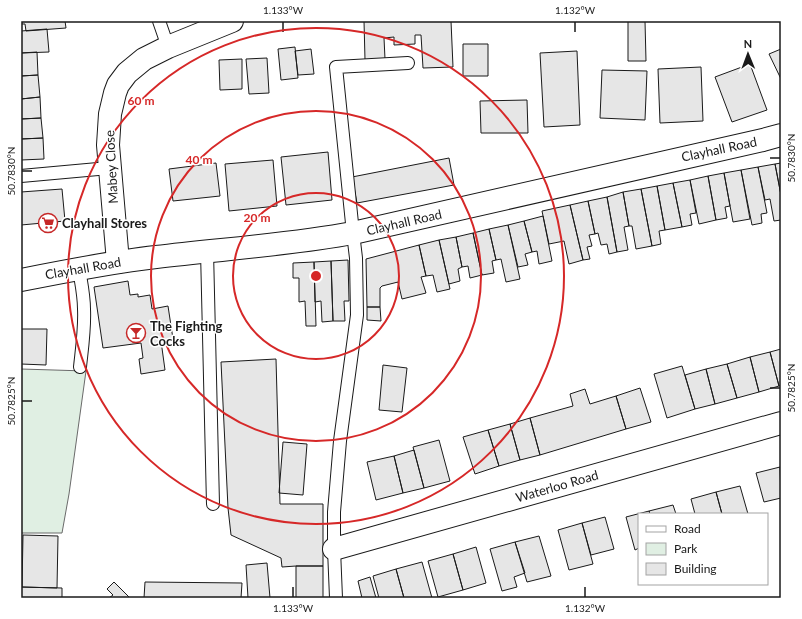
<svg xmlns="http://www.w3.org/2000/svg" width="802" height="619" viewBox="0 0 802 619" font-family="Lato,sans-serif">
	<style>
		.green { fill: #e0efe3; stroke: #6a6a6a }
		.building { fill: #e6e6e6; stroke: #1a1a1a }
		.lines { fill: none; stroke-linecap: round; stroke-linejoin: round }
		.service-casing { stroke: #1a1a1a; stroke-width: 14 }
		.minor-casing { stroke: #1a1a1a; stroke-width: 24 }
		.tertiary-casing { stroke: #1a1a1a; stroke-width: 24 }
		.service { stroke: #fff; stroke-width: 12 }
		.minor { stroke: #fff; stroke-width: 22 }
		.tertiary { stroke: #fff; stroke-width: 22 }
		.ticks { fill: none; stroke: #1a1a1a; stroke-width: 1.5 }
		.ring { fill: none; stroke: #d62828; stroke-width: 2 }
		.labels { text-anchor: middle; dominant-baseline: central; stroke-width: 3; stroke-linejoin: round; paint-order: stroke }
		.street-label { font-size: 13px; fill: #1a1a1a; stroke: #fff }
		.poi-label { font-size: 13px; font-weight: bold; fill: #1a1a1a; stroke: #fff; text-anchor: start }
		.centre { fill: #d62828; stroke: #fff; stroke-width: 2 }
		.ring-label { font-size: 12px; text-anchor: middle; font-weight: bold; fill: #d62828; stroke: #fff; stroke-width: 3; stroke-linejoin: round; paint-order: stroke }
		.neatline { fill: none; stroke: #1a1a1a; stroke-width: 1.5 }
		.ticks-label { font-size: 10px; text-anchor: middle; fill: #1a1a1a }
	</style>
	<rect width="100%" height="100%" fill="#fff"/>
	<!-- green -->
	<path class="green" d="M 21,369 L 86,371 L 69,494 L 62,533 L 21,533 Z"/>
	<!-- building -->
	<path class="building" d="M 21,21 L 65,21 L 66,28 L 26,31 L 25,24 L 21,24 Z
		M 364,21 L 451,21 L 453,67 L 423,68 L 421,35 L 415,35 L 415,44 L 394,45 L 394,37 L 384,38 L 385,59 L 365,60 Z
		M 628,21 L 645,21 L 646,61 L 628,61 Z
		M 47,29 L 49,52 L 21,53 L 21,31 Z
		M 463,44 L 488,44 L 488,76 L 463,76 Z
		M 295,47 L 298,78 L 281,80 L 278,49 Z
		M 311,49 L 314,74 L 298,75 L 295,51 Z
		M 781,49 L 781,79 L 769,54 Z
		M 577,51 L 580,125 L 544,127 L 540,53 Z
		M 37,52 L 38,75 L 21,76 L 21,53 Z
		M 267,58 L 269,93 L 249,94 L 246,59 Z
		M 242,59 L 242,89 L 220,90 L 219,60 Z
		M 750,64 L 767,110 L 732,122 L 715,77 Z
		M 701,67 L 703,121 L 660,123 L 658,69 Z
		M 602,70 L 647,71 L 645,120 L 600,118 Z
		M 38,75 L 40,97 L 21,99 L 21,76 Z
		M 40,97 L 41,118 L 21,119 L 21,99 Z
		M 527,100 L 528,133 L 481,133 L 480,101 Z
		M 41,118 L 43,138 L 21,139 L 21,119 Z
		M 43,138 L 44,159 L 21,160 L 21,139 Z
		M 328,152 L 332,200 L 286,205 L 281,157 Z
		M 449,158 L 454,185 L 357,203 L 352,177 Z
		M 273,160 L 277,206 L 229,211 L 225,164 Z
		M 216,163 L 220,196 L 173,201 L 169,169 Z
		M 781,163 L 781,195 L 775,164 Z
		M 775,164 L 781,195 L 781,220 L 774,221 L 770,199 L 765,200 L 758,167 Z
		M 758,167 L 767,213 L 761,214 L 762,223 L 752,225 L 741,170 Z
		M 741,170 L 750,219 L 733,222 L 724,173 Z
		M 724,173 L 730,206 L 725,207 L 727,218 L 716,220 L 708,176 Z
		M 708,176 L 716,220 L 699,224 L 690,180 Z
		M 690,180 L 696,213 L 690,214 L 692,225 L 682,227 L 673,183 Z
		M 673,183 L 682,227 L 665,230 L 657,186 Z
		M 657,186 L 665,230 L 659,231 L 661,244 L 652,246 L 641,189 Z
		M 62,189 L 65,221 L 21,225 L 21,192 Z
		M 641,189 L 652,246 L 636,249 L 632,226 L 629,226 L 623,192 Z
		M 623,192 L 629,226 L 624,227 L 628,250 L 617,252 L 607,197 Z
		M 607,197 L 617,252 L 609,254 L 607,244 L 601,245 L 598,233 L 595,234 L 588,201 Z
		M 588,201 L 595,234 L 589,235 L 592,246 L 587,247 L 590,259 L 583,260 L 570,205 Z
		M 570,205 L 583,260 L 569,264 L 564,241 L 549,244 L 542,211 Z
		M 543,216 L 552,261 L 539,264 L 537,251 L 532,252 L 524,221 Z
		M 524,221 L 532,252 L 525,254 L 528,265 L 518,267 L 508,225 Z
		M 508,225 L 520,279 L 506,282 L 501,259 L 496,260 L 489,229 Z
		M 489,229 L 496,260 L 492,261 L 494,273 L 482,275 L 473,233 Z
		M 473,233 L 482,275 L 470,278 L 468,266 L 462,267 L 456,237 Z
		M 456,237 L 462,267 L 458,269 L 460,281 L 449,284 L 439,240 Z
		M 439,240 L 450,289 L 437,292 L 433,275 L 426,276 L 419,245 Z
		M 419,245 L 426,276 L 421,277 L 426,293 L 402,299 L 398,282 L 382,286 L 380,288 L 380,307 L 367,307 L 366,259 Z
		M 348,260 L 349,301 L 344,301 L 345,321 L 333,321 L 331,261 Z
		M 331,261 L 333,321 L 322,322 L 321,301 L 315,302 L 314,262 Z
		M 314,262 L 316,326 L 306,326 L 305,301 L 299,302 L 299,278 L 293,278 L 293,263 Z
		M 128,281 L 130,295 L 138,294 L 138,297 L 150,295 L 152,309 L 168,306 L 173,339 L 161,341 L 165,370 L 141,374 L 139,359 L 143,358 L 141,343 L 103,348 L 94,287 Z
		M 367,307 L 380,307 L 381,321 L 367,320 Z
		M 21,329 L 47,329 L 46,365 L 21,364 Z
		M 781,349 L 781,386 L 779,386 L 770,352 Z
		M 770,352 L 779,386 L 759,392 L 750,357 Z
		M 750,357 L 759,392 L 737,398 L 727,364 Z
		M 276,359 L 280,504 L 323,504 L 323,566 L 296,566 L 282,567 L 281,558 L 231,535 L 228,508 L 221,362 Z
		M 727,364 L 737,398 L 715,404 L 706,369 Z
		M 383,365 L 407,368 L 402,412 L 379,410 Z
		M 682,366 L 695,409 L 667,418 L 654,374 Z
		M 706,369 L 715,404 L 695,409 L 685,375 Z
		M 640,388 L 651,422 L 626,429 L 616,396 Z
		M 585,389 L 590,404 L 616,396 L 626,429 L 540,455 L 530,418 L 573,406 L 570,394 Z
		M 530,418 L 540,455 L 520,460 L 510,424 Z
		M 510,424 L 520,460 L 499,466 L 488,430 Z
		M 488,430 L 499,466 L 475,474 L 463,437 Z
		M 439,440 L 450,481 L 424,488 L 413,447 Z
		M 283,442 L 307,444 L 303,495 L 279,493 Z
		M 414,450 L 424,488 L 403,493 L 394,456 Z
		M 394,456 L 403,493 L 376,500 L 367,462 Z
		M 780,467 L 781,498 L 764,502 L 756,473 Z
		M 740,486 L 748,514 L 722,514 L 716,492 Z
		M 716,492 L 722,514 L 695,514 L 691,499 Z
		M 673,505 L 676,514 L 650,514 L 649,511 Z
		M 649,511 L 650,514 L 639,514 L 639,548 L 635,550 L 626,517 Z
		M 605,517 L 614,549 L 591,555 L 582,523 Z
		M 582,523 L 593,564 L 569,570 L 558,530 Z
		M 23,535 L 58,536 L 57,588 L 22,587 Z
		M 539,536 L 551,576 L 527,582 L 515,542 Z
		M 515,542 L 525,573 L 514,577 L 517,587 L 502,591 L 490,549 Z
		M 476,547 L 486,583 L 463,590 L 453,554 Z
		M 453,554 L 463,590 L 438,597 L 428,561 Z
		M 422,562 L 432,598 L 404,598 L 396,569 Z
		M 267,563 L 270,598 L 248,598 L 246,565 Z
		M 296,566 L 323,566 L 323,598 L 296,598 Z
		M 396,569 L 404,598 L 379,598 L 373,576 Z
		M 370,577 L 376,598 L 362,598 L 358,581 Z
		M 114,582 L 130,598 L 109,598 L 113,595 L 107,589 Z
		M 145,582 L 242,583 L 241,598 L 144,598 Z
		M 21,587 L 62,588 L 62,598 L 21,598 Z"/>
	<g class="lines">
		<defs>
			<path id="service" d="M 159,21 L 168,47
				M 21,176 L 109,168
				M 207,251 L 213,504
				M 79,269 C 81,282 84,295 84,309 C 85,328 82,348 80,367
				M 336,598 L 334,549 L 334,512 L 340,441 L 357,315 L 356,258 L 353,233 L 336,67 L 408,63"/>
			<path id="minor" d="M 118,262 L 108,145 L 110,114 L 115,93 L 118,85 L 127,73 L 144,59 L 168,47 L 232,21
				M 334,549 L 781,423"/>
			<path id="tertiary" d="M 21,280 C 66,271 111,262 156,257 C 222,249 288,245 353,233 L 763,140 L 781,135"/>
		</defs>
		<!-- service casing -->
		<use href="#service" class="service-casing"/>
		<!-- minor casing -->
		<use href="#minor" class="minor-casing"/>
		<!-- tertiary casing -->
		<use href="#tertiary" class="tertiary-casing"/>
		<!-- service -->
		<use href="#service" class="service"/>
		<!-- minor -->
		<use href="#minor" class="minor"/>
		<!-- tertiary -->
		<use href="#tertiary" class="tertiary"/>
	</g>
	<!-- ticks -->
	<path class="ticks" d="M 283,22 L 283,32M 575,22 L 575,32M 770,158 L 780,158M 22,171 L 32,171M 770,388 L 780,388M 22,401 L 32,401M 293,587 L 293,597M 585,587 L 585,597"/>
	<!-- distance rings -->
	<g class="ring">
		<circle cx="316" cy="276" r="83"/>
		<circle cx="316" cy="276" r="165"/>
		<circle cx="316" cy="276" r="248"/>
	</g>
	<!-- icons -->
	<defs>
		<symbol id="supermarket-ring" viewBox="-11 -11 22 22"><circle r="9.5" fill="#fff" stroke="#c62828" stroke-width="1.5"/><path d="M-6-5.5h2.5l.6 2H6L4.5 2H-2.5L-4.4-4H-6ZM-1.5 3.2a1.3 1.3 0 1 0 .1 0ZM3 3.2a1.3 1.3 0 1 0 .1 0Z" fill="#c62828"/></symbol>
		<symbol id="bar-ring" viewBox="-11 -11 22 22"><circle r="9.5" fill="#fff" stroke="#c62828" stroke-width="1.5"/><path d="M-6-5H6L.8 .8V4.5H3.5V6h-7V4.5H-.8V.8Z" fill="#c62828"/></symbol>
	</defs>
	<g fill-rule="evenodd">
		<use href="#supermarket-ring" x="37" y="212" width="22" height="22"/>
		<use href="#bar-ring" x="125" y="322" width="22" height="22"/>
	</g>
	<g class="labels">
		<!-- street labels -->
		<g class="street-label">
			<text transform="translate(719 149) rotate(-12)">Clayhall Road</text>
			<text transform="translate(111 167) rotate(-93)">Mabey Close</text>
			<text transform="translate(404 222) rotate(-13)">Clayhall Road</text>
			<text transform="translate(83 268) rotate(-10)">Clayhall Road</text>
			<text transform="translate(557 486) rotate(-16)">Waterloo Road</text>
		</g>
		<!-- poi labels -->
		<g class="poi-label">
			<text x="62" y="223">Clayhall Stores</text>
			<text x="150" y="326">The Fighting<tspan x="150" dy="15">Cocks</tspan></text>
		</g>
	</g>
	<circle cx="316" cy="276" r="6" class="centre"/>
	<g class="ring-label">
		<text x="141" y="105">60 m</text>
		<text x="199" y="164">40 m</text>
		<text x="257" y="222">20 m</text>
	</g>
	<!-- border -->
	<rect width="802" height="619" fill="none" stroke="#ffffff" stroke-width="44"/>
	<!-- legend -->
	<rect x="638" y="513" width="130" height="72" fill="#ffffff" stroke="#a3a3a3"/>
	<rect x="646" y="526" width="20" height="6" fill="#ffffff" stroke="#a3a3a3"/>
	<text x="674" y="533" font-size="12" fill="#1a1a1a">Road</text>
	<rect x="646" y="543" width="20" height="12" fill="#e0efe3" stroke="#a3a3a3"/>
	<text x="674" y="553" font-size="12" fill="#1a1a1a">Park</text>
	<rect x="646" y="563" width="20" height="12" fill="#e6e6e6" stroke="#a3a3a3"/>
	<text x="674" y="573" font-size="12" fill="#1a1a1a">Building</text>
	<!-- north arrow -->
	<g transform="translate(748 54) rotate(359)" stroke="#ffffff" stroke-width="3" paint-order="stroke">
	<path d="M0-3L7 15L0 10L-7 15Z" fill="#1a1a1a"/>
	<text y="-6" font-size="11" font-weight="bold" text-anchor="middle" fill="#1a1a1a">N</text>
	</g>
	<rect x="22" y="22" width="758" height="575" class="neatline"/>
	<g class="ticks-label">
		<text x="283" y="14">1.133°W</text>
		<text x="575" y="14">1.132°W</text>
		<text transform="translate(791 158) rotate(-90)" y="4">50.7830°N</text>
		<text transform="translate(11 171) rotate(-90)" y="4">50.7830°N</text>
		<text transform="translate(791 388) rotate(-90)" y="4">50.7825°N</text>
		<text transform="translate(11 401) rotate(-90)" y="4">50.7825°N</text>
		<text x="293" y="612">1.133°W</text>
		<text x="585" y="612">1.132°W</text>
	</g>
</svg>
